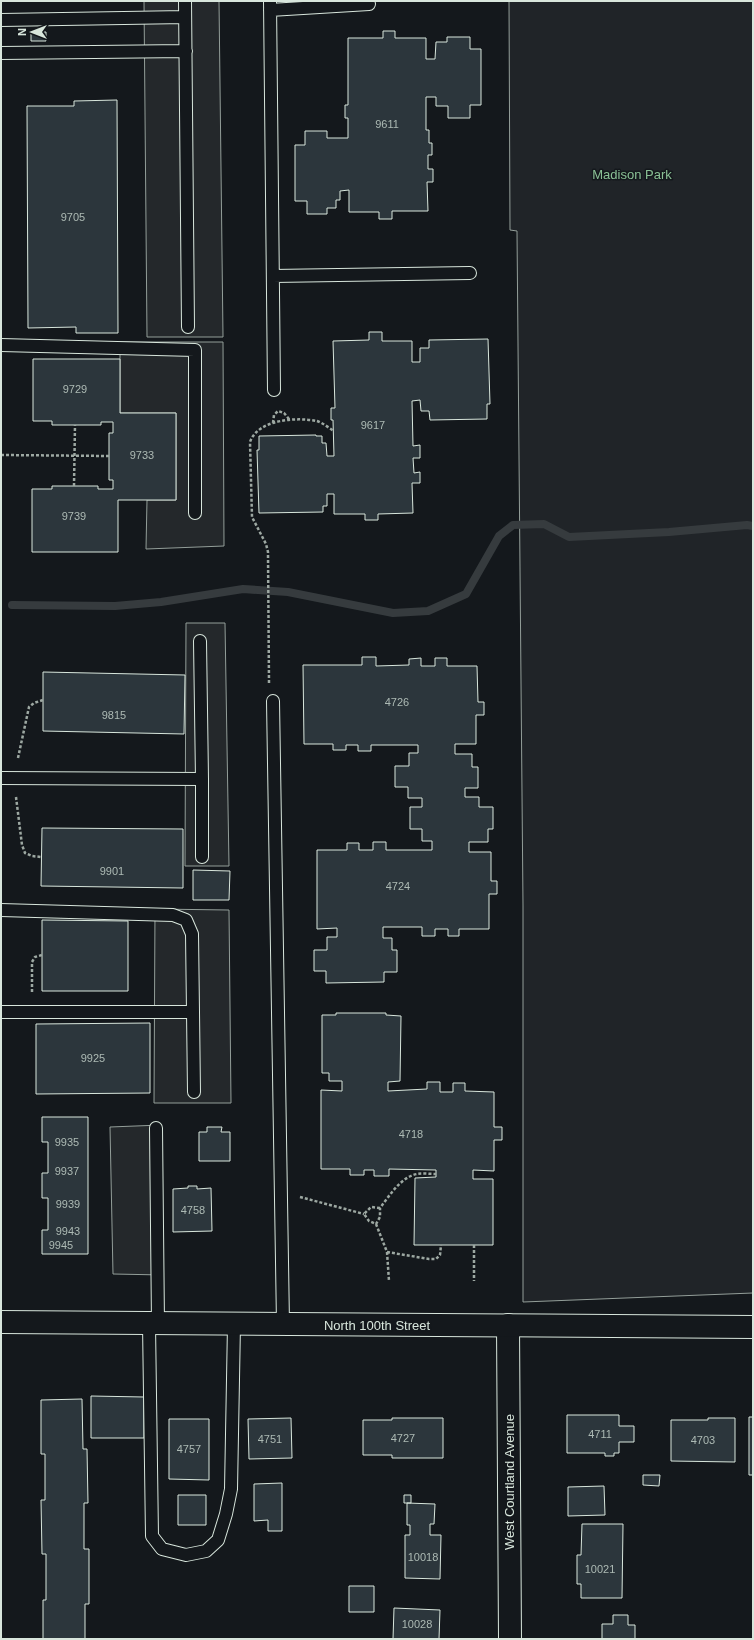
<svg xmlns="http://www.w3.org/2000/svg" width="754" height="1640" viewBox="0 0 754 1640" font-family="Arial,sans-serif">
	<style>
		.green { fill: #202428; stroke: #939e99 }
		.parking { fill: #24282b; stroke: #939e99 }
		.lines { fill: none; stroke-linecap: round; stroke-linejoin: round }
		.stream { stroke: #363b3e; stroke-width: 8 }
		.building { fill: #2c363c; stroke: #d8e6dc }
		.service-casing { stroke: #d8e6dc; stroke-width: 14 }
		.minor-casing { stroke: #d8e6dc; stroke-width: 24 }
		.tertiary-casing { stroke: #d8e6dc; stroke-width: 24 }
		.path { stroke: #9da8a2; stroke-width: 2.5; stroke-dasharray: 3 2; stroke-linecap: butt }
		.service { stroke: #14181c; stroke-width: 12 }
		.minor { stroke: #14181c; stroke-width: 22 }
		.tertiary { stroke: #14181c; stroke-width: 22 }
		.labels { text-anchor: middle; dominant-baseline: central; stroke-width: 3; stroke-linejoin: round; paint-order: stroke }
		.number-label { font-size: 11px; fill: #adbab4 }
		.park-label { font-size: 13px; fill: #8ac095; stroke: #14181c }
		.street-label { font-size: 13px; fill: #d8e6dc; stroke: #14181c }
	</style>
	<rect width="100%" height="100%" fill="#14181c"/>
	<!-- green -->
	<path class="green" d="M 509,1 L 753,1 L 753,1293 L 523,1302 L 523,906 L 517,231 L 510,230 Z"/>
	<!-- parking -->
	<path class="parking" d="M 144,1 L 219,1 L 223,337 L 147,337 Z
		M 120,342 L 223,342 L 224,546 L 146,549 L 147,500 L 176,500 L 176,413 L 120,413 Z
		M 186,623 L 225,623 L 229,866 L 185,866 Z
		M 155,909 L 229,910 L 231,1103 L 154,1103 Z
		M 161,1125 L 163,1275 L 113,1274 L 110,1127 Z"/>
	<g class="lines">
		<!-- stream -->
		<path class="stream" d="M 12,605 L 115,606 L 161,602 L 243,589 L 288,592 L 393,613 L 428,611 L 466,594 L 499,536 L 513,525 L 544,524 L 569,537 L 669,532 L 747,525 L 753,526"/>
	</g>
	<!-- building -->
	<path class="building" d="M 383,31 L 395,31 L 395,38 L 426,38 L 426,59 L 435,59 L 436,42 L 447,42 L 447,37 L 470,37 L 470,49 L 481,49 L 481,105 L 470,105 L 470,118 L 448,118 L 448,106 L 436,106 L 436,97 L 426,97 L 426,130 L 429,130 L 429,143 L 432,143 L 432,155 L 428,155 L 428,169 L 433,169 L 433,182 L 427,182 L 428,211 L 392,211 L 392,219 L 379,219 L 379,212 L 349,212 L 349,190 L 340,191 L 340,200 L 336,200 L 336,208 L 327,208 L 327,214 L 307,214 L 307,201 L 295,201 L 295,145 L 305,145 L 305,131 L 327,131 L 327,138 L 348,138 L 348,118 L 345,118 L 345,105 L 348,105 L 348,38 L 383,38 Z
		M 31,32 L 46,32 L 46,41 L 31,41 Z
		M 117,100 L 118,333 L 76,333 L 76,327 L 28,328 L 27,106 L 74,106 L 74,101 Z
		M 369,332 L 382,332 L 382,341 L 412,341 L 412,362 L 420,362 L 420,348 L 429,348 L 429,340 L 488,339 L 490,404 L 487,404 L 487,419 L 430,420 L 429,411 L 421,411 L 420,400 L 412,401 L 413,446 L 420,445 L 420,458 L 413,458 L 414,473 L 420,472 L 420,483 L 412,483 L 413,513 L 378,514 L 378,520 L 365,520 L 365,514 L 334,514 L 334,494 L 327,494 L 327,506 L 323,506 L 323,512 L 259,513 L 257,450 L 259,450 L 259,436 L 316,435 L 316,436 L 322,436 L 322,443 L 326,443 L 327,456 L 334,456 L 333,420 L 331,420 L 331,408 L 335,408 L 333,341 L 369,340 Z
		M 33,359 L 120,359 L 120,413 L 176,413 L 176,500 L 118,500 L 118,552 L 32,552 L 32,489 L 52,489 L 52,486 L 98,486 L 98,489 L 113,489 L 113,480 L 109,480 L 109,433 L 113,433 L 113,422 L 101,422 L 101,425 L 52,425 L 52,421 L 33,421 Z
		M 362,657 L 376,657 L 376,666 L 409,665 L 409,659 L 421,658 L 421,666 L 435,666 L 435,658 L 447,658 L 447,666 L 477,666 L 478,702 L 484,702 L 484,715 L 476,715 L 476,744 L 455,744 L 455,754 L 472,754 L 472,767 L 478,767 L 478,788 L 465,788 L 465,797 L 479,797 L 479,807 L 493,807 L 493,829 L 488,829 L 488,842 L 469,842 L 469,852 L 491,852 L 491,881 L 497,881 L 497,894 L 489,894 L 489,929 L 459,929 L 459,936 L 448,936 L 448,929 L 435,929 L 435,936 L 422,936 L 422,927 L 383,927 L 383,938 L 392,938 L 392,950 L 397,950 L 397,972 L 384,972 L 384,982 L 326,983 L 326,971 L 314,971 L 314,950 L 327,950 L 327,937 L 337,937 L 337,928 L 317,929 L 317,850 L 347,850 L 347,843 L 359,843 L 359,850 L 373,850 L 373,842 L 386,842 L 386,850 L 432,850 L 432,841 L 422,841 L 422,829 L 410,829 L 410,807 L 422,807 L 422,798 L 408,798 L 408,787 L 395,787 L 395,766 L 409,766 L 409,753 L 418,753 L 418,745 L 371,745 L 371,751 L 358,751 L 358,745 L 346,745 L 346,750 L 333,750 L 333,744 L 304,744 L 303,665 L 362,665 Z
		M 43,672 L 185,675 L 184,734 L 43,731 Z
		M 42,828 L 183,829 L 183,888 L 41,886 Z
		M 193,870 L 230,871 L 229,900 L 193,900 Z
		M 42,920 L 128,921 L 128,991 L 42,991 Z
		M 336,1013 L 386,1013 L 386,1015 L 401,1016 L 400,1081 L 388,1082 L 388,1091 L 427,1089 L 427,1082 L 440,1082 L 440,1092 L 453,1092 L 453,1083 L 465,1083 L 465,1091 L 494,1092 L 494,1127 L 502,1127 L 502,1140 L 494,1140 L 494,1171 L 473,1170 L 473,1179 L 493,1179 L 493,1245 L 414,1245 L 415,1178 L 436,1177 L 436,1170 L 389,1169 L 389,1176 L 374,1176 L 374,1170 L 364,1170 L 364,1175 L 350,1175 L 350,1169 L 321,1169 L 321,1090 L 342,1091 L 342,1081 L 329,1081 L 329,1073 L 322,1073 L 322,1015 L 336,1015 Z
		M 150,1023 L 150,1093 L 36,1094 L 36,1024 Z
		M 42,1117 L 88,1117 L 88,1254 L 42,1254 L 42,1230 L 48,1230 L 48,1198 L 42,1198 L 42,1173 L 48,1173 L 48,1142 L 42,1142 Z
		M 207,1127 L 222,1127 L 221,1132 L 230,1132 L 230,1161 L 199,1161 L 199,1132 L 207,1132 Z
		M 188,1186 L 197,1186 L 197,1189 L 211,1188 L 212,1231 L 173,1232 L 173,1189 L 188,1188 Z
		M 91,1396 L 144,1397 L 144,1438 L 91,1438 Z
		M 82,1399 L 83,1449 L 87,1449 L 88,1503 L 84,1503 L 84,1549 L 89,1549 L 89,1604 L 85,1604 L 85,1639 L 43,1639 L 43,1600 L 46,1600 L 46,1554 L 42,1554 L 41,1500 L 45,1500 L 45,1454 L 41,1454 L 41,1400 Z
		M 567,1415 L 619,1415 L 619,1426 L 634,1426 L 634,1442 L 619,1442 L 619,1453 L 614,1453 L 614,1456 L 605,1456 L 605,1453 L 567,1453 Z
		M 749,1417 L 753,1417 L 753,1475 L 749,1475 Z
		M 291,1418 L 292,1458 L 249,1459 L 248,1419 Z
		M 392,1418 L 443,1418 L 443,1458 L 392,1458 L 392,1455 L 363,1455 L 363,1420 L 392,1420 Z
		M 708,1418 L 735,1418 L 735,1462 L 671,1461 L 671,1420 L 708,1420 Z
		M 169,1419 L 209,1419 L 209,1480 L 169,1479 Z
		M 643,1475 L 660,1475 L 659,1486 L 643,1485 Z
		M 282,1483 L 282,1531 L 268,1531 L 268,1520 L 254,1521 L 254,1484 Z
		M 604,1486 L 605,1515 L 568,1516 L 568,1487 Z
		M 178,1495 L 206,1495 L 206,1525 L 178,1525 Z
		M 404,1495 L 411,1495 L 411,1503 L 404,1503 Z
		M 407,1503 L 435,1504 L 434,1524 L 430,1524 L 430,1535 L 441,1535 L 440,1579 L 405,1578 L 405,1535 L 410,1535 L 410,1525 L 407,1525 Z
		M 582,1524 L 623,1524 L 622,1598 L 581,1598 L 581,1584 L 577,1584 L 577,1555 L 581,1555 Z
		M 349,1586 L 374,1586 L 374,1612 L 349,1612 Z
		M 394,1608 L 440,1610 L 439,1639 L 393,1639 Z
		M 613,1615 L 628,1615 L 628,1625 L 635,1625 L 635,1639 L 602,1639 L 602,1624 L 613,1624 Z"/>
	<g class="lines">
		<defs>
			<path id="service" d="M 185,1 L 188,327
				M 270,1 L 274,390
				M 270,10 L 369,4
				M 1,20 L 185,17
				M 1,53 L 186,51
				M 273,276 L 470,273
				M 1,345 L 195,350 L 195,513
				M 273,701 L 283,1324
				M 1,778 L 202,779 L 200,641
				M 202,857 L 202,779
				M 1,910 L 173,915 L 186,920 L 192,934 L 193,1012 L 1,1012
				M 193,1012 L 194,1092
				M 156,1128 L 158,1324
				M 149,1324 L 152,1536 L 162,1549 L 186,1555 L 206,1551 L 218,1540 L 226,1514 L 231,1489 L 234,1324"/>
			<path id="minor" d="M 508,1325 L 510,1639"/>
			<path id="tertiary" d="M 1,1322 L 753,1327"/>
		</defs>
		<!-- service casing -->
		<use href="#service" class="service-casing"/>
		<!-- minor casing -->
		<use href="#minor" class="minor-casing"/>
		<!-- tertiary casing -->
		<use href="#tertiary" class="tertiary-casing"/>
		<!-- path -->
		<path class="path" d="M 273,423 L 274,415 L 278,411 L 284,413 L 289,419
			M 1,455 L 109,456
			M 74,486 L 75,425
			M 269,683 L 268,552 L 266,544 L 252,517 L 250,442 C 258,419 297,417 317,421 C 323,423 329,428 334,431
			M 18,758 L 29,707 L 34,703 L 43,700
			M 16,797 L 22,845 L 25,853 L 32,856 L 41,857
			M 32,992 L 32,962 L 35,957 L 42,955
			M 300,1197 L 364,1214
			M 380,1208 L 371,1207 L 364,1214 L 369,1221 L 376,1224 L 380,1217 L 380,1208 C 389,1196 401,1177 417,1174 C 423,1173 430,1174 436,1174
			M 376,1224 L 387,1252 L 389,1281
			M 474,1245 L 474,1281
			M 387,1252 L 429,1259 L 436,1259 L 440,1255 L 441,1245"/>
		<!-- service -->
		<use href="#service" class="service"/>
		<!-- minor -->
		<use href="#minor" class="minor"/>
		<!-- tertiary -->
		<use href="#tertiary" class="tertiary"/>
	</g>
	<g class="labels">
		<!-- number labels -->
		<g class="number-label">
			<text x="387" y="124">9611</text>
			<text x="73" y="217">9705</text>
			<text x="75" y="389">9729</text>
			<text x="373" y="425">9617</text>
			<text x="142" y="455">9733</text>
			<text x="74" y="516">9739</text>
			<text x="397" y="702">4726</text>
			<text x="114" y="715">9815</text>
			<text x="112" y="871">9901</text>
			<text x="398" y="886">4724</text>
			<text x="93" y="1058">9925</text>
			<text x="411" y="1134">4718</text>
			<text x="67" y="1142">9935</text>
			<text x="67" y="1171">9937</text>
			<text x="68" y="1204">9939</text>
			<text x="193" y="1210">4758</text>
			<text x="68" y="1231">9943</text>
			<text x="61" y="1245">9945</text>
			<text x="600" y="1434">4711</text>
			<text x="403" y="1438">4727</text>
			<text x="270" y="1439">4751</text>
			<text x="703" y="1440">4703</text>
			<text x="189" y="1449">4757</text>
			<text x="423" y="1557">10018</text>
			<text x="600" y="1569">10021</text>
			<text x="417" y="1624">10028</text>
		</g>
		<!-- park labels -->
		<g class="park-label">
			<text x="632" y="174">Madison Park</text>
		</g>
		<!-- street labels -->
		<g class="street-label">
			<text x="377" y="1325">North 100th Street</text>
			<text transform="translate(509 1482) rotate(-90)">West Courtland Avenue</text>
		</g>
	</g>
	<!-- border -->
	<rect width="754" height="1640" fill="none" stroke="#d8e6dc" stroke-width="4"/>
	<!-- north arrow -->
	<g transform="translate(32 32) rotate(270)" stroke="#14181c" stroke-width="3" paint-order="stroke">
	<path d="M0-3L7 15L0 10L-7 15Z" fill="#d8e6dc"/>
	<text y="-6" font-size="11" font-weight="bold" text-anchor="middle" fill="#d8e6dc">N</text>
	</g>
</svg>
